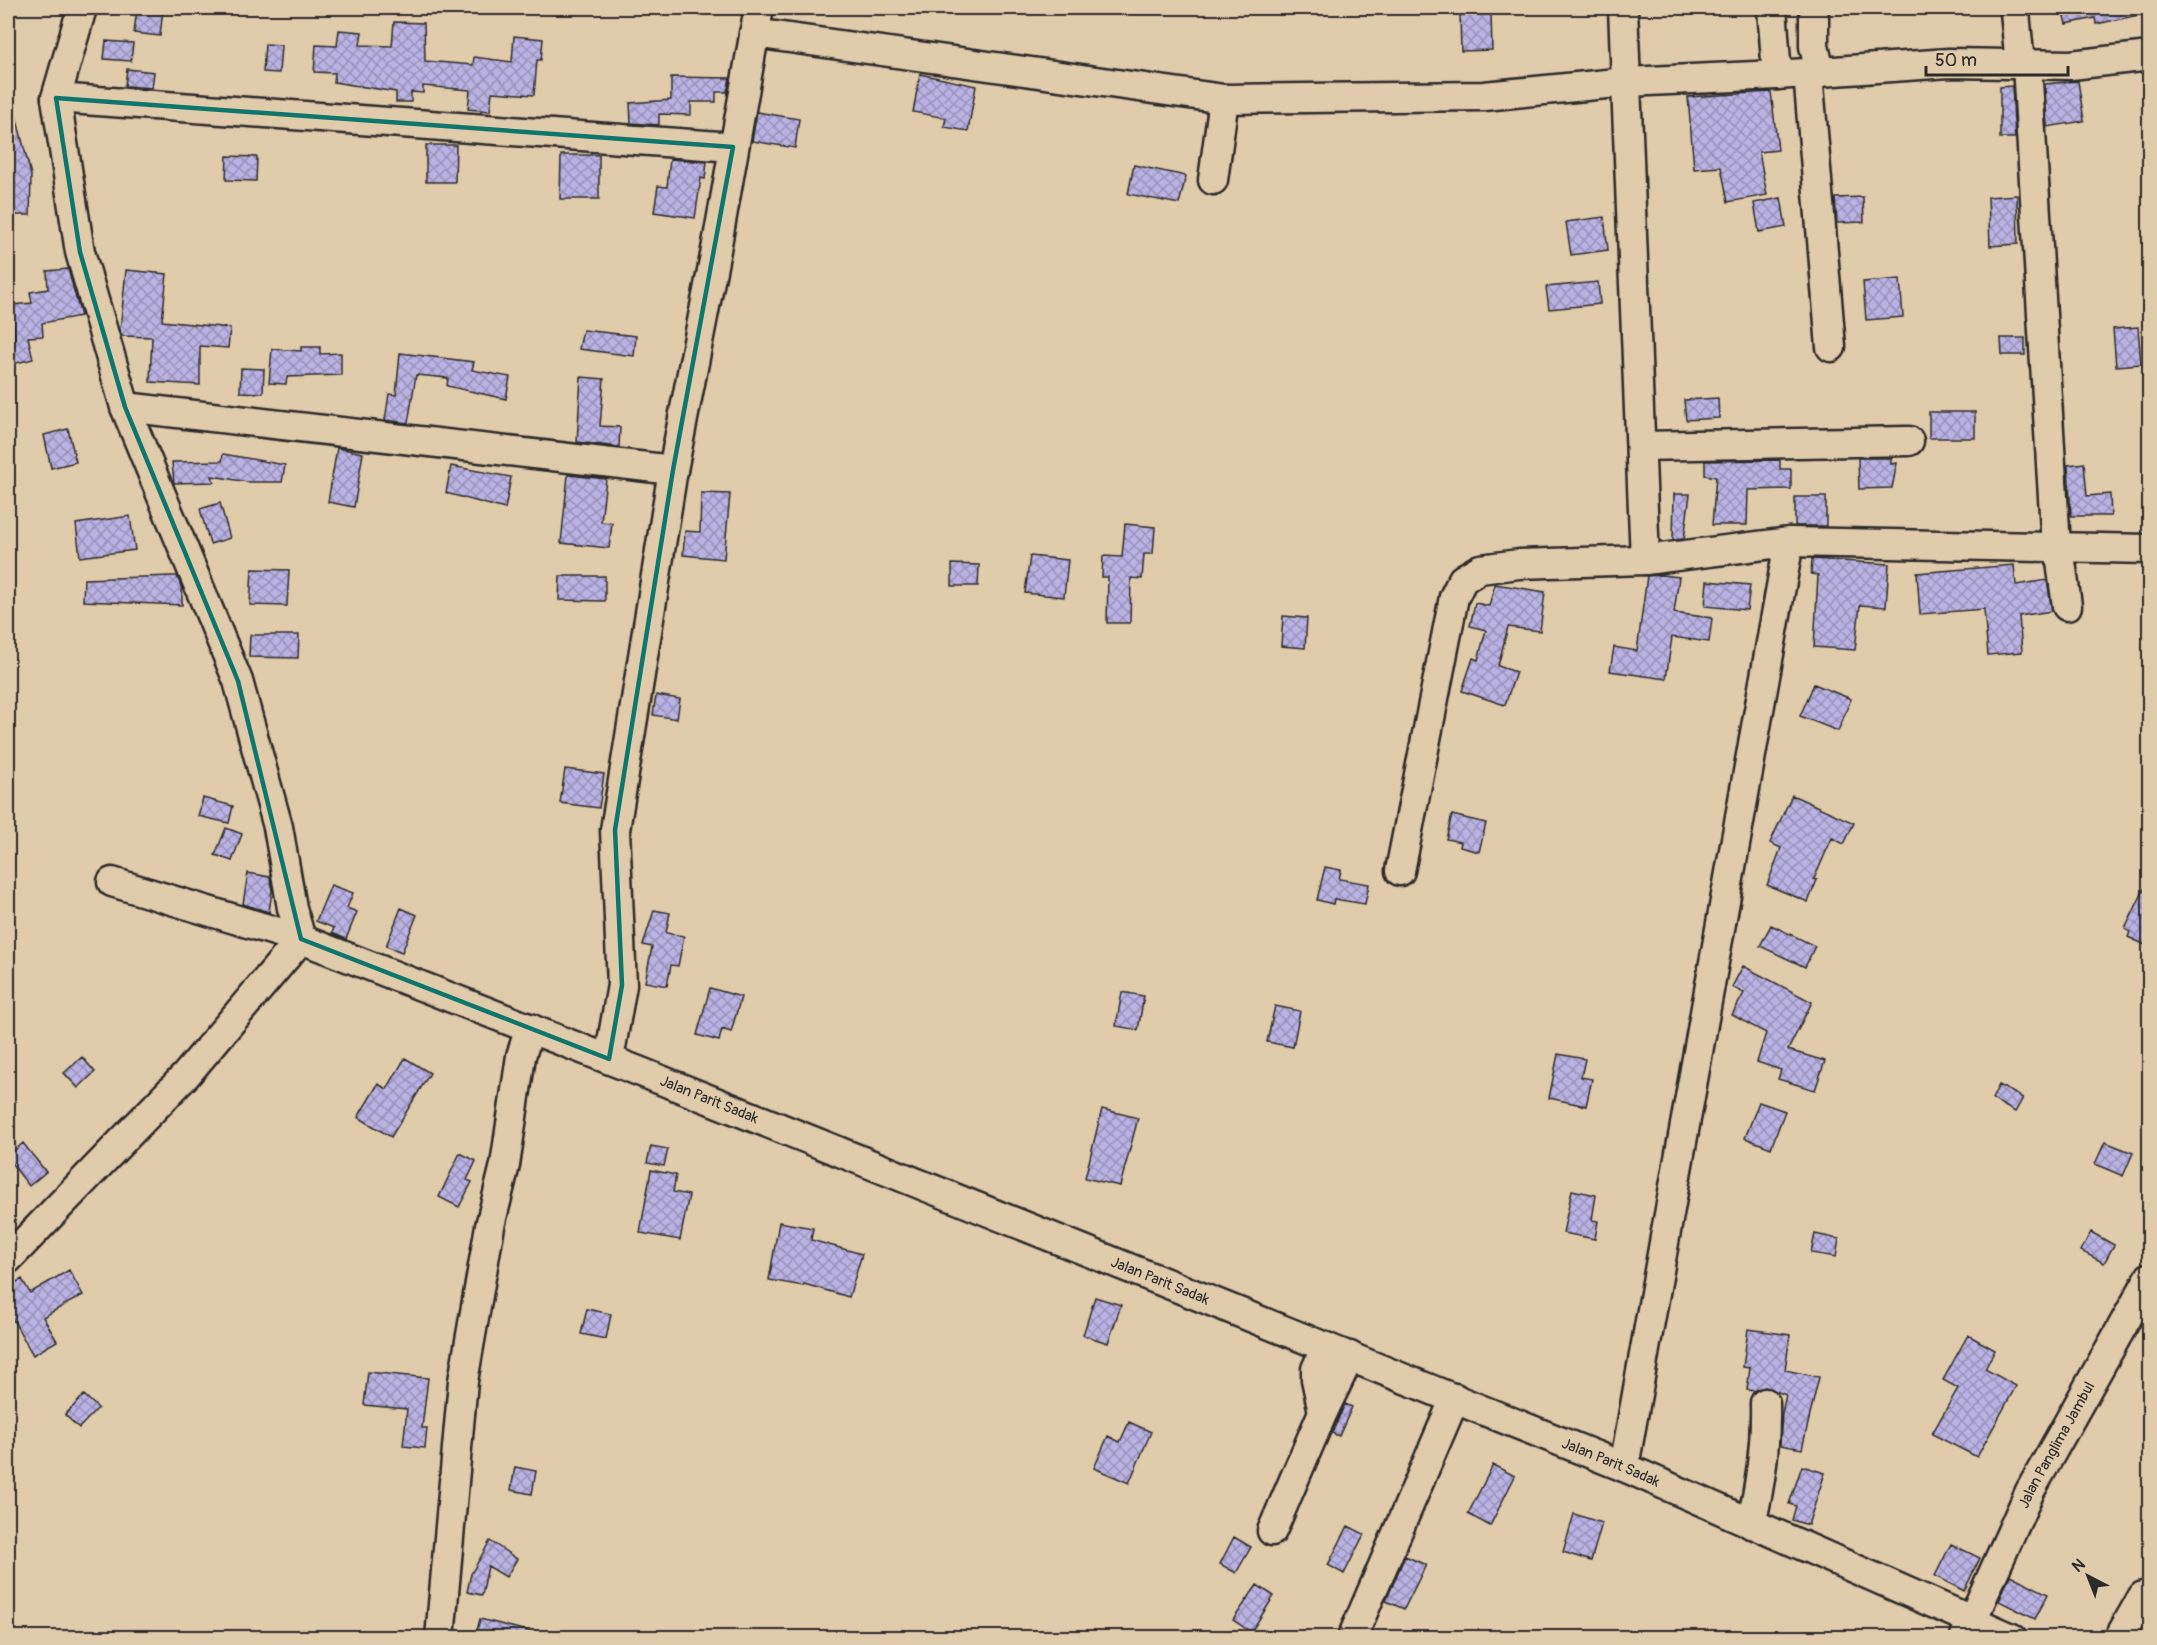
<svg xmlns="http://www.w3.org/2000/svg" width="2157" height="1645" viewBox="0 0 2157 1645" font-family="Pangolin,sans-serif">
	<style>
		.building { fill: url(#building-cross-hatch); stroke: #2b2b2b; stroke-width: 1.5 }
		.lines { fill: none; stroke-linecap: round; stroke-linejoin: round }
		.minor-casing { stroke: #2b2b2b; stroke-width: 33 }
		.minor { stroke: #e0cbaa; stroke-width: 28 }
		.marked { fill: none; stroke: #0f766e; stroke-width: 4.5; stroke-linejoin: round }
		.labels { text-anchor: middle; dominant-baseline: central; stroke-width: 4.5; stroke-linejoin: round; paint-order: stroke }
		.street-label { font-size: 15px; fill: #2b2b2b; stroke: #e0cbaa }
	</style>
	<defs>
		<pattern id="building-cross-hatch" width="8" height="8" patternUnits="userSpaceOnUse" patternTransform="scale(1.5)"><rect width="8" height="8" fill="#bab2e3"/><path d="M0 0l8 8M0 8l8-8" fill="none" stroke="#9791b8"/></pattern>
	</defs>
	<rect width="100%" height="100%" fill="#e0cbaa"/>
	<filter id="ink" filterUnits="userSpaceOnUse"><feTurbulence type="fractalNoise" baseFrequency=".0167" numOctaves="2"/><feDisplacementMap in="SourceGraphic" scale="12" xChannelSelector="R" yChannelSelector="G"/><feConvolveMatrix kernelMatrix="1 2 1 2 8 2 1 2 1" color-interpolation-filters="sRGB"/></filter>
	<g filter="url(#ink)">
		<!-- building -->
		<path class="building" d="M 137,8 L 163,10 L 160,36 L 134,33 Z
			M 2062,8 L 2143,8 L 2144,14 L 2096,24 L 2095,18 L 2066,24 Z
			M 1491,14 L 1492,50 L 1461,51 L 1460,15 Z
			M 394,22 L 424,23 L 425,61 L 473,65 L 474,57 L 512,62 L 514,36 L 543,39 L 541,60 L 537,60 L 534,95 L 492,92 L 490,111 L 468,109 L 470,90 L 423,86 L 423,93 L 411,92 L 411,102 L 396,102 L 396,92 L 334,82 L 335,73 L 314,72 L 316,45 L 337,46 L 339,30 L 362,32 L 360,45 L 392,46 Z
			M 106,41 L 133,43 L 131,61 L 104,59 Z
			M 265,44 L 281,45 L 279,73 L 263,72 Z
			M 127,69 L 154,72 L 152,88 L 125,86 Z
			M 920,74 L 976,86 L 968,131 L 944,127 L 946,118 L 913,112 Z
			M 671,77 L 730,78 L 727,92 L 716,92 L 716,102 L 691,102 L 691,115 L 659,114 L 659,125 L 631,123 L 630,103 L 671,100 Z
			M 2078,81 L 2084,121 L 2047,127 L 2045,84 Z
			M 2012,86 L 2015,138 L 2000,138 L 2000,87 Z
			M 1771,92 L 1778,150 L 1759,152 L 1767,195 L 1728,202 L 1721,167 L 1694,169 L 1688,97 Z
			M 10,112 L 15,112 L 31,175 L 30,215 L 8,215 L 10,154 L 8,155 L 8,134 L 10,133 Z
			M 757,112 L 799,119 L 795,148 L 752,141 Z
			M 426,145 L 456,145 L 455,182 L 426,182 Z
			M 561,155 L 599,155 L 599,199 L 560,199 Z
			M 227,156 L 257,157 L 256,181 L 226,180 Z
			M 670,159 L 707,162 L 705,179 L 701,178 L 695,218 L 654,212 L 658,186 L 667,187 Z
			M 1134,165 L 1186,176 L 1179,204 L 1128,194 Z
			M 2017,195 L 2018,244 L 1990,246 L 1988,197 Z
			M 1863,197 L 1864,222 L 1837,223 L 1835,198 Z
			M 1781,198 L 1786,227 L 1759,232 L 1754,203 Z
			M 1604,217 L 1608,250 L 1571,255 L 1566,222 Z
			M 68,269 L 81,316 L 42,323 L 43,336 L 28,337 L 33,359 L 8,365 L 8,343 L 15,341 L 12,305 L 32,303 L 30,292 L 48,289 L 47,271 Z
			M 126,270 L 167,274 L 162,321 L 230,328 L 228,348 L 200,346 L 200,385 L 150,382 L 152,337 L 122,336 L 120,331 Z
			M 1900,279 L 1903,317 L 1866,320 L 1863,282 Z
			M 1598,282 L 1600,304 L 1549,309 L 1546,287 Z
			M 2138,327 L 2141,364 L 2116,366 L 2113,329 Z
			M 583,330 L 636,336 L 634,356 L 579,349 Z
			M 2001,338 L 2025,338 L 2025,355 L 2002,355 Z
			M 301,347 L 320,347 L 320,354 L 341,353 L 341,375 L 287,377 L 286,384 L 269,383 L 272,349 L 301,351 Z
			M 400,353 L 474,362 L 472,370 L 510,377 L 506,399 L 447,386 L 448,378 L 416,375 L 408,423 L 385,420 L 389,394 L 396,395 Z
			M 241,368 L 264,369 L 263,393 L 240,392 Z
			M 581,377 L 604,379 L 600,426 L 620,427 L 619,447 L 577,442 Z
			M 1718,398 L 1719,418 L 1686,420 L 1684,400 Z
			M 1929,412 L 1975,412 L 1975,438 L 1929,438 Z
			M 68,429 L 76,462 L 51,468 L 44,435 Z
			M 337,448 L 363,453 L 354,507 L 328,502 Z
			M 223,454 L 285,465 L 282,482 L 248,482 L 212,476 L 214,482 L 174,483 L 172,462 L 222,461 Z
			M 1858,458 L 1891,458 L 1891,464 L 1897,463 L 1892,488 L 1859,489 Z
			M 1780,460 L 1780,469 L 1791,469 L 1791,489 L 1748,490 L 1747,525 L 1712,525 L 1716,477 L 1705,475 L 1705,461 Z
			M 2084,463 L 2087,496 L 2110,494 L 2111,516 L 2071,516 L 2068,465 Z
			M 451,466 L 511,477 L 505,509 L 446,493 Z
			M 568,475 L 606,479 L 601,522 L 612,523 L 609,548 L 561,543 Z
			M 701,493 L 730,494 L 724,559 L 683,555 L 685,531 L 700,532 Z
			M 1674,494 L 1690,494 L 1684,539 L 1673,540 Z
			M 1795,497 L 1826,497 L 1826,526 L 1795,526 Z
			M 220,503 L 230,538 L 210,544 L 200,509 Z
			M 130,516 L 135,550 L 80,557 L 76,524 Z
			M 1125,524 L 1155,527 L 1153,554 L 1144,554 L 1142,579 L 1131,578 L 1130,623 L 1107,623 L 1108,577 L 1102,577 L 1103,556 L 1122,557 Z
			M 1030,556 L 1068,560 L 1064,597 L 1025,593 Z
			M 1812,559 L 1889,564 L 1886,607 L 1860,605 L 1855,650 L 1814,647 L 1818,575 L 1811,574 Z
			M 952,564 L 979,565 L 978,586 L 952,586 Z
			M 2014,565 L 2016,585 L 2047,580 L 2052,611 L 2019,616 L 2022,652 L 1988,655 L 1984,609 L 1920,614 L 1917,573 Z
			M 252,569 L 289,570 L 287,606 L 250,605 Z
			M 1662,575 L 1679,577 L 1674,613 L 1712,618 L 1709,642 L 1672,637 L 1666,679 L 1610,671 L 1614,647 L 1637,651 L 1647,576 Z
			M 172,576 L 177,576 L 182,589 L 182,605 L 83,601 L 84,579 Z
			M 560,576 L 605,576 L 605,601 L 559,600 Z
			M 1707,581 L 1750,585 L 1747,610 L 1705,606 Z
			M 1495,584 L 1545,592 L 1540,631 L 1508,627 L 1498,666 L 1516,672 L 1505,705 L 1462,691 L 1473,658 L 1478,660 L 1486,630 L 1470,626 L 1475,603 L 1489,606 Z
			M 1283,616 L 1307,618 L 1305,648 L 1281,646 Z
			M 250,635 L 299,635 L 298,658 L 249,657 Z
			M 1814,684 L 1851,699 L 1838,731 L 1800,716 Z
			M 656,695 L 680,699 L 677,719 L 653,715 Z
			M 565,769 L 604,774 L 599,808 L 560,803 Z
			M 1792,795 L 1854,823 L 1844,844 L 1832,838 L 1814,879 L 1817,880 L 1808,902 L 1767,885 L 1781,848 L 1770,843 Z
			M 203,798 L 233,806 L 229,823 L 198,816 Z
			M 1452,815 L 1486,823 L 1479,852 L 1460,847 L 1461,842 L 1446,839 Z
			M 226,828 L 242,834 L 232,861 L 215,855 Z
			M 1325,867 L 1341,870 L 1339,879 L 1369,884 L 1365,904 L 1334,899 L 1333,904 L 1317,900 Z
			M 248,873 L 270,877 L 272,891 L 269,912 L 243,904 Z
			M 2150,877 L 2150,947 L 2128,937 L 2130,932 L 2125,929 Z
			M 331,885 L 353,893 L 347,908 L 357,912 L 346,939 L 332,933 L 334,928 L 316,921 Z
			M 401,908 L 417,915 L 402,952 L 386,946 Z
			M 654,910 L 670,913 L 666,933 L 684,936 L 678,966 L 671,965 L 667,986 L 645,982 L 652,947 L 643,945 Z
			M 1771,925 L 1815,946 L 1805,967 L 1760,946 Z
			M 1743,966 L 1812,1002 L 1788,1050 L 1825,1061 L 1815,1090 L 1778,1079 L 1781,1070 L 1757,1062 L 1766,1033 L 1732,1015 L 1744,993 L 1732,987 Z
			M 710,988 L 741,997 L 731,1032 L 722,1029 L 719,1041 L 697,1035 Z
			M 1122,992 L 1144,996 L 1138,1030 L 1116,1026 Z
			M 1275,1006 L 1300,1011 L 1293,1047 L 1267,1042 Z
			M 1558,1054 L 1585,1059 L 1581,1077 L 1592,1079 L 1586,1106 L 1549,1098 Z
			M 82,1057 L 95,1072 L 78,1088 L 64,1073 Z
			M 405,1058 L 430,1073 L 391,1137 L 358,1117 L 378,1084 L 387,1089 Z
			M 1999,1085 L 2023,1098 L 2015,1112 L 1992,1099 Z
			M 1759,1102 L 1785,1111 L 1771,1148 L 1745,1138 Z
			M 1102,1109 L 1138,1118 L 1120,1186 L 1085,1178 Z
			M 2105,1142 L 2133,1153 L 2123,1176 L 2095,1164 Z
			M 23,1143 L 46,1172 L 29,1186 L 8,1159 L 8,1156 Z
			M 651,1146 L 668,1149 L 664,1166 L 647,1163 Z
			M 460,1153 L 476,1161 L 467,1180 L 472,1182 L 459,1207 L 439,1197 Z
			M 651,1170 L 676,1175 L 673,1192 L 689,1195 L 680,1240 L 640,1233 Z
			M 1572,1190 L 1596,1195 L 1592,1220 L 1598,1221 L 1595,1239 L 1563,1233 Z
			M 779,1222 L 813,1228 L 811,1240 L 862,1254 L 849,1297 L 804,1284 L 803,1286 L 769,1280 Z
			M 2091,1232 L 2114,1245 L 2104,1263 L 2081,1251 Z
			M 1815,1234 L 1839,1239 L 1836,1257 L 1811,1253 Z
			M 69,1270 L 83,1295 L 43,1317 L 57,1341 L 33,1355 L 8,1311 L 8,1287 L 22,1279 L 30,1293 Z
			M 1095,1297 L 1121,1305 L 1108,1343 L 1083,1335 Z
			M 587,1309 L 611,1314 L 606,1339 L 581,1334 Z
			M 1748,1329 L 1790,1335 L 1785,1370 L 1819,1377 L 1802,1449 L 1780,1445 L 1782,1413 L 1786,1395 L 1765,1387 L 1755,1391 L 1747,1390 L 1750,1368 L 1743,1367 Z
			M 1968,1335 L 1995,1350 L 1985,1369 L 2016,1386 L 1977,1457 L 1932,1434 L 1958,1388 L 1943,1380 Z
			M 368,1372 L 428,1378 L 422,1428 L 427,1428 L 425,1448 L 403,1446 L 407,1409 L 364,1405 Z
			M 84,1395 L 98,1408 L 79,1428 L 65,1415 Z
			M 1345,1404 L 1352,1407 L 1339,1436 L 1332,1433 Z
			M 1129,1422 L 1151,1432 L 1129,1483 L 1094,1468 L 1108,1436 L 1120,1442 Z
			M 1493,1465 L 1515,1476 L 1490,1526 L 1468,1514 Z
			M 1802,1466 L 1825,1473 L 1808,1525 L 1792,1520 L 1796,1506 L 1789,1504 Z
			M 515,1467 L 536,1471 L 532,1494 L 511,1490 Z
			M 1574,1514 L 1602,1523 L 1591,1561 L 1563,1552 Z
			M 1348,1526 L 1364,1534 L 1344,1574 L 1328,1565 Z
			M 1234,1537 L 1251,1547 L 1236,1573 L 1220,1564 Z
			M 490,1541 L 517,1559 L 506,1577 L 488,1566 L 482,1595 L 467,1592 L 471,1574 Z
			M 1951,1544 L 1980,1558 L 1964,1591 L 1935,1576 Z
			M 1405,1556 L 1426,1565 L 1404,1609 L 1386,1601 Z
			M 2010,1575 L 2048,1594 L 2035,1619 L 1999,1601 Z
			M 1257,1585 L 1274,1596 L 1251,1632 L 1233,1620 Z
			M 480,1619 L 532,1632 L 531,1638 L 475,1638 Z"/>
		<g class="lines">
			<defs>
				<g id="minor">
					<path d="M 1623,8 L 1645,560"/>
					<path d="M 1772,8 L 1777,75"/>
					<path d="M 2015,12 L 2020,65"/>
					<path d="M 1814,17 L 1814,46 L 1820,72"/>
					<path d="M 754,33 L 1224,99 L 1484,96 L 1627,82 L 1777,75 L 1949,63 L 2071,65 L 2150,56"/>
					<path d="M 2027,65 L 2056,547"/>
					<path d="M 1808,73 L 1831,347"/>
					<path d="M 56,98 L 733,147"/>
					<path d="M 1213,180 L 1224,99"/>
					<path d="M 125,407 L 673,470"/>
					<path d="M 1641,446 L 1909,441"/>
					<path d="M 2059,547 L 2067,606"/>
					<path d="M 1400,871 L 1454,597 L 1463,579 L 1480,569 L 1519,564 L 1645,560 L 1789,542 L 2150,549"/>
					<path id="s1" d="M 112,882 L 301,939 L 641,1072 L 1624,1467 L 2012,1638"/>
					<path d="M 609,1059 L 622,985 L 615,830 L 673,470 L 716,250 L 759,8"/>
					<path d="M 8,1259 L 186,1075 L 301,939 L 292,908 L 278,827 L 238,681 L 125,407 L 80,252 L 56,98 L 82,8"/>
					<path d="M 1323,1412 L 1350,1356"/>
					<path d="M 1624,1467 L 1789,542"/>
					<path d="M 1751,1524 C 1761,1483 1766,1446 1765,1403"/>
					<path d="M 1272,1531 L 1323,1412 L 1316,1379 L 1316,1369 L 1326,1347"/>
					<path id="s2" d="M 1965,1636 L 2030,1491 L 2150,1277"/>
					<path d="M 440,1638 L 463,1381 L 490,1226 L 505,1165 L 521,1056 L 530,1028"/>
					<path d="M 1352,1638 L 1455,1398"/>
					<path d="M 2119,1638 L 2143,1596"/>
				</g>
			</defs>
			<!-- minor casing -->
			<use href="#minor" class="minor-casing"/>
			<!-- minor -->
			<use href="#minor" class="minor"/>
		</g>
	</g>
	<!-- marked area -->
	<path class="marked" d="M 56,98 L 733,147 L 673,470 L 615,830 L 622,985 L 609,1059 L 301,939 L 238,681 L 125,407 L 80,252 Z"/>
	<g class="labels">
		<!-- street labels -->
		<g class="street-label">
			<text stroke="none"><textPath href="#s1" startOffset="636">Jalan Parit Sadak</textPath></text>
			<text stroke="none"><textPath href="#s1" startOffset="1122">Jalan Parit Sadak</textPath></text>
			<text stroke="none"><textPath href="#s2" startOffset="212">Jalan Panglima Jambul</textPath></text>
			<text stroke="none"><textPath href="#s1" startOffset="1608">Jalan Parit Sadak</textPath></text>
		</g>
	</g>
	<!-- margin -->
	<rect width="2157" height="1645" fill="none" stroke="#e0cbaa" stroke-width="30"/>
	<rect x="15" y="15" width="2127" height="1615" fill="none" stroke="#2b2b2b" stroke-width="2" filter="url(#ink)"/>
	<!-- north arrow -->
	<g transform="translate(2088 1576) rotate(318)" stroke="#e0cbaa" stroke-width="4.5" paint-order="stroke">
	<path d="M0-4.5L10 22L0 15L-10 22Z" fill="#2b2b2b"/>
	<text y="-9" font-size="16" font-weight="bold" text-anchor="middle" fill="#2b2b2b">N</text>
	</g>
	<!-- scale -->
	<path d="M1926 66v9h142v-9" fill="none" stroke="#2b2b2b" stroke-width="3"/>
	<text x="1935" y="66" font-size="18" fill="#2b2b2b" stroke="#e0cbaa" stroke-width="4.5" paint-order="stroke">50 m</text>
</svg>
